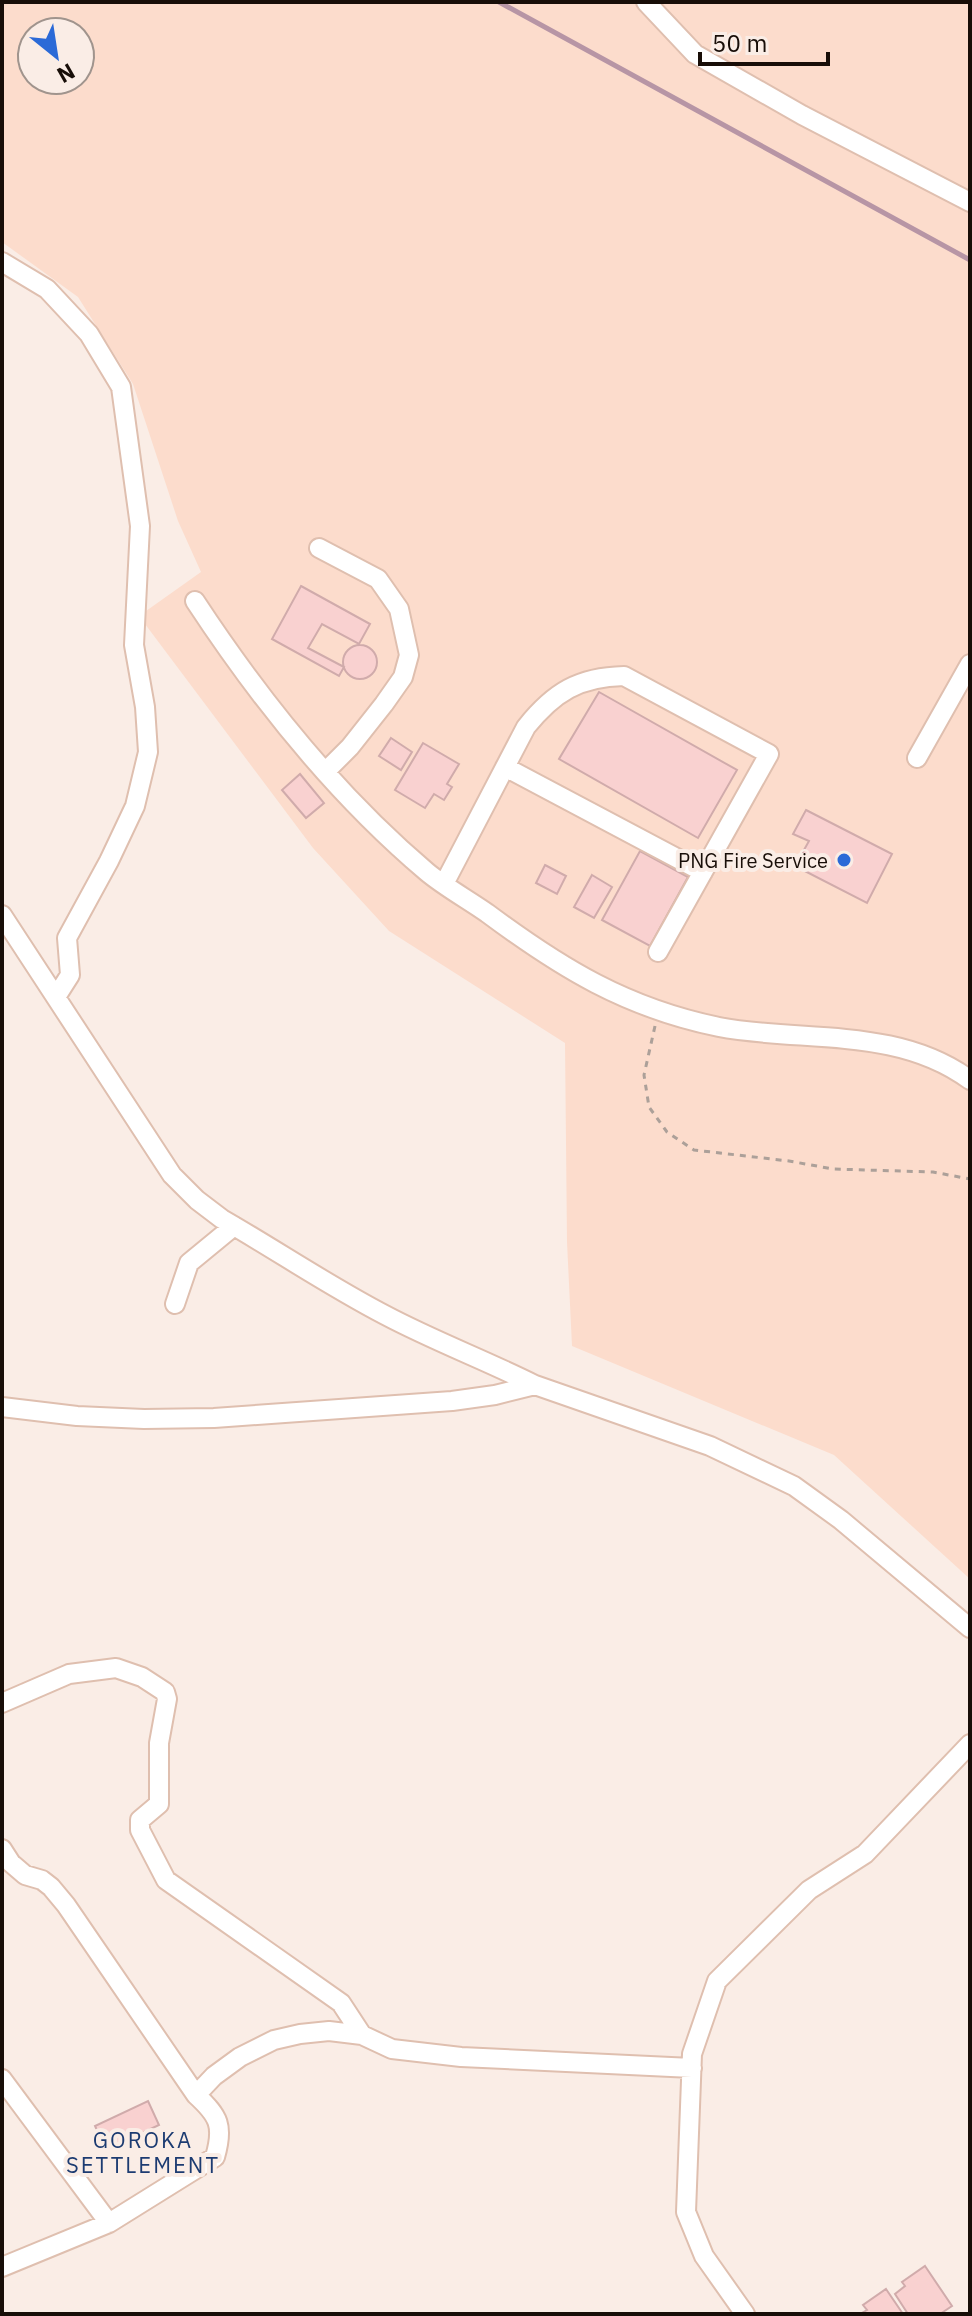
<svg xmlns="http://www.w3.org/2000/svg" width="972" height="2316" viewBox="0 0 972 2316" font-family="'IBM Plex Sans',sans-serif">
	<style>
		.built { fill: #fcdccc; fill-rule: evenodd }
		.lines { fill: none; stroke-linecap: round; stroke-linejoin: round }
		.stream { stroke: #b795a5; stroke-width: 5 }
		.building { fill: #f9d1d0; stroke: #d0abab; stroke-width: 2 }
		.minor-casing { stroke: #dfbfaf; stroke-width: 22 }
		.path { stroke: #aca099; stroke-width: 3; stroke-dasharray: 6 6; stroke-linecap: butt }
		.minor { stroke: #fff; stroke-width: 18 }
		.poi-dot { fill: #2b6ad7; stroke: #faede6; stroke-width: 3 }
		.labels { text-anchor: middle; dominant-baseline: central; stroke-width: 8; stroke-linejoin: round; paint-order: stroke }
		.poi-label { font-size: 20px; fill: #180e08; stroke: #faede6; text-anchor: end }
		.neighbourhood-label { font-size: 22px; letter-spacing: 2px; fill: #1c3b71; stroke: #faede6 }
	</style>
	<rect width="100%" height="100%" fill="#faede6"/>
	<!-- built -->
	<path class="built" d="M 2,2 L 970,2 L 970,1579 L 834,1455 L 572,1346 L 567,1242 L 565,1043 L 389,931 L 313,848 L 139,616 L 201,572 L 178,521 L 133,384 L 78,297 L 2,242 ZM 32,32 L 80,32 L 80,80 L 32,80 Z"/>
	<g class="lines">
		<!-- stream -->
		<path class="stream" d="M 499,2 L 970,260"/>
	</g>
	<!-- building -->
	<path class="building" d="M 301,586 L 370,624 L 359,644 L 322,624 L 308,648 L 344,667 L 339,676 L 272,639 Z
		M343 662a17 17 0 1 1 34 0a17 17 0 1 1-34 0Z
		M 599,692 L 737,770 L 698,838 L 559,759 Z
		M 391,738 L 412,752 L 401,770 L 379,756 Z
		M 423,743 L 459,764 L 447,784 L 452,787 L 444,800 L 434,794 L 425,808 L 395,790 Z
		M 300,774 L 324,803 L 306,818 L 282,790 Z
		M 806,810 L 892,854 L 867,903 L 795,866 L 809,841 L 793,834 Z
		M 640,851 L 688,877 L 650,946 L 602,920 Z
		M 545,865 L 566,876 L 557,894 L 536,883 Z
		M 592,875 L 612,887 L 594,918 L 574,907 Z
		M 148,2101 L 159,2125 L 106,2150 L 95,2126 Z
		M 925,2266 L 952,2306 L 940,2314 L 908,2314 L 895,2294 L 905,2286 L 902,2282 Z
		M 886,2289 L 903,2314 L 860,2314 L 867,2310 L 863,2305 Z"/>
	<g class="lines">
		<defs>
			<path id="minor" d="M 646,2 L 695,54 L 802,115 L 970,202
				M 2,262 L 47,289 L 89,334 L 121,387 L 140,526 L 134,645 L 145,707 L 148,752 L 135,806 L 109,861 L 67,938 L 70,975 L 56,997
				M 319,548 L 378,579 L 399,609 L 409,655 L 403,677 L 384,704 L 350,747 L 325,772
				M 195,601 C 260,700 336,795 427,872 C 445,887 467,899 487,913 C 561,968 626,1008 719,1027 C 803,1043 897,1026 970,1080
				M 917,758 L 970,664
				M 505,767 L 703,872
				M 445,882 L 526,727 C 554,692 579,677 624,676 L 769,754 L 658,952
				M 2,915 L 172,1175 L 197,1200 L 222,1219 C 276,1250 329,1286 385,1315 C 434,1341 485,1360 535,1385
				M 175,1304 L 189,1263 L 234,1226
				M 2,1407 L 77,1416 L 144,1419 L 214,1418 L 452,1401 L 495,1395 L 535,1385 L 710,1446 L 794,1486 L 841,1520 L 970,1628
				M 2,1703 L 69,1674 L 116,1668 L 142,1677 L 165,1692 L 167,1699 L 159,1743 L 159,1804 L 140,1820 L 140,1830 L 166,1880 L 341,2003 L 362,2035
				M 2,1849 L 11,1863 L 25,1875 L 42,1880 L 51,1887 L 66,1905 L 196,2095 C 219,2116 224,2126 215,2157 L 109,2223 L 2,2267
				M 2,2079 L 109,2223
				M 196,2095 L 214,2076 L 240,2057 L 274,2040 L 300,2034 L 329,2031 L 362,2035 L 392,2049 L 461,2057 L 692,2068
				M 745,2314 L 704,2256 L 686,2212 L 692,2054 L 717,1981 L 809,1890 L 865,1854 L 970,1744"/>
		</defs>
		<!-- minor casing -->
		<use href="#minor" class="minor-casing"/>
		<!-- path -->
		<path class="path" d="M 655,1026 L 644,1075 L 649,1107 L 667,1132 L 694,1150 L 789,1161 L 833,1169 L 933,1172 L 970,1179"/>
		<!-- minor -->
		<use href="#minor" class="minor"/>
	</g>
	<!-- markers -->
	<circle class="poi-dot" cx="844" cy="860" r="8"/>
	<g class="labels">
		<!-- poi labels -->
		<g class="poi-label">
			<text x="828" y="860">PNG Fire Service</text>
		</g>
		<!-- neighbourhood labels -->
		<g class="neighbourhood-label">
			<text x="143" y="2139">GOROKA<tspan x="143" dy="25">SETTLEMENT</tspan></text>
		</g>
	</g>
	<!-- border -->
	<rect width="972" height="2316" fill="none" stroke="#180e08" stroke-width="8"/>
	<!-- north arrow -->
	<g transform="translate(56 56) rotate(150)"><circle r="38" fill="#faede6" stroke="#a0948d" stroke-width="2"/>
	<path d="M0-6L14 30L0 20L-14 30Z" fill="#2b6ad7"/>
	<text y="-12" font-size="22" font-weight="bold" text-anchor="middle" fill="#180e08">N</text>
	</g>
	<!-- scale -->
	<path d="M700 52v12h128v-12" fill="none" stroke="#180e08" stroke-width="4"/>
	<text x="712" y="52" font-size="24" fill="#180e08" stroke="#faede6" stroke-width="6" paint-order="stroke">50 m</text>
</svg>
